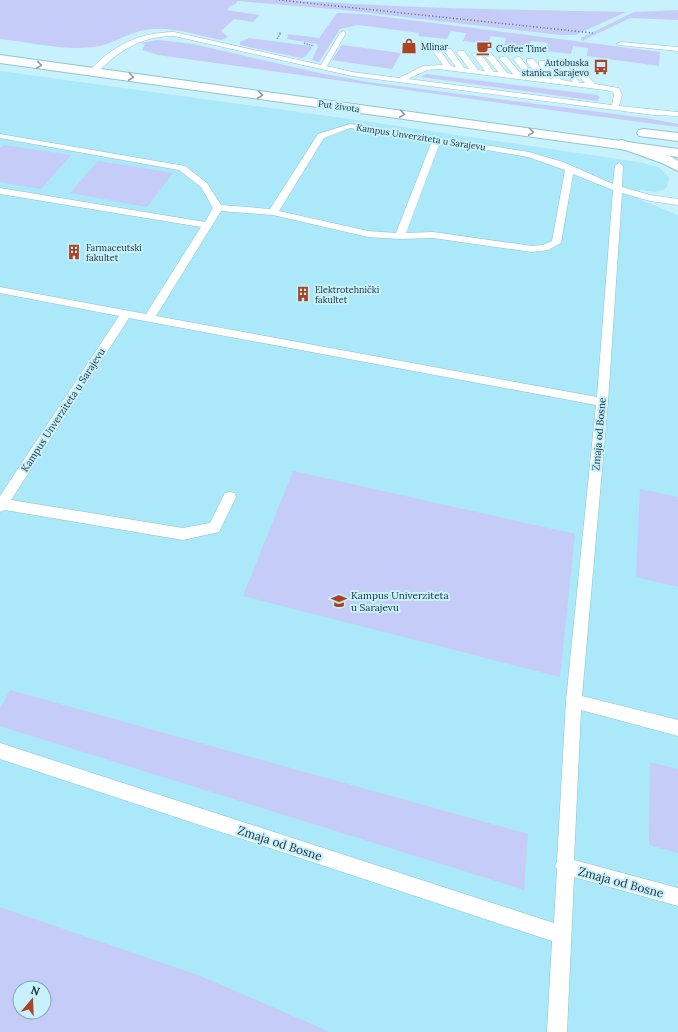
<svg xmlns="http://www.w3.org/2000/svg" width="678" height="1032" viewBox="0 0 678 1032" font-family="Lora,serif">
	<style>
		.built { fill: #aae8fa; fill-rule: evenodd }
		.green { fill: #c5ccf8; fill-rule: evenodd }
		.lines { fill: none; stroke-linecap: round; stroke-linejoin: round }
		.service-casing { stroke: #90c3d2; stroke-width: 1 }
		.minor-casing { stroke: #90c3d2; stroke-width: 2 }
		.tertiary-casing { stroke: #90c3d2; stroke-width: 2 }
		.path { stroke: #83a5af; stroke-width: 1.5; stroke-dasharray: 1.5 1; stroke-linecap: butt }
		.service { fill: #fff; fill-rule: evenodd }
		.minor { fill: #fff; fill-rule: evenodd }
		.tertiary { fill: #fff; fill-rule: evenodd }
		.rail { stroke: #516c74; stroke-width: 1.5; stroke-dasharray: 1 2.5; stroke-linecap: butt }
		.oneway { stroke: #909a9d }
		.labels { text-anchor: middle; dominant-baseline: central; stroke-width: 4; stroke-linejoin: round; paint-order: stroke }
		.far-poi-label { font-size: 9px; fill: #20353b; stroke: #c7f1fd; text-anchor: start }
		.far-street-label { font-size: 9px; fill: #20353b; stroke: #c7f1fd }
		.street-label { font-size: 10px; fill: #20353b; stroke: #c7f1fd }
		.poi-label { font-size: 10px; fill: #20353b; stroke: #c7f1fd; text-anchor: start }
		.near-street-label { font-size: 12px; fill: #20353b; stroke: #c7f1fd }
	</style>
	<rect width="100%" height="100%" fill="#c7f1fd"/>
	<!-- built -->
	<path class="built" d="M 0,71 L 357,120 L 644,163 L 660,168 L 669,178 L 667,187 L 663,190 L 655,192 L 640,190 L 638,199 L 678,215 L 678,1032 L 0,1032 ZM 20,988 L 44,988 L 44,1012 L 20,1012 Z"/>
	<!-- green -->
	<path class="green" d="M 0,0 L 292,0 C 403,8 514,10 626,12 L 575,35 L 560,35 L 344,10 L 237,1 L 236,4 L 230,6 L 227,10 L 260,15 L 253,22 L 234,19 L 221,31 L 228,37 L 221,40 C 196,35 166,24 140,31 C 124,35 111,45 94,47 C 64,51 30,42 0,39 Z
		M 678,10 L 678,20 L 630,18 L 582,41 L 581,38 L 634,12 Z
		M 337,13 L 363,14 L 660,52 L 659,66 L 587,56 L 588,48 L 573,46 L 571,54 L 546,51 L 548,43 L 531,41 L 529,49 L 504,46 L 506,38 L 491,36 L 488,44 L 463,41 L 466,33 L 451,31 L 447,39 L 418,36 L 419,33 L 358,25 L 340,29 L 319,62 L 312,60 L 318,47 L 317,44 L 287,39 L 288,34 L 319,38 Z
		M 249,38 L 311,46 L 312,48 L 306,56 L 301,58 L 240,45 L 240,42 Z
		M 158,40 L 193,44 L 319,73 L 368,82 L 646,118 L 678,124 L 678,127 C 504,104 331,79 158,55 L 142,50 L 145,44 L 140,43 Z
		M 342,45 L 401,53 L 392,69 L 332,60 Z
		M 426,74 L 597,95 L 600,97 L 597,101 L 421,77 Z
		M 4,145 L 71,155 L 41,189 L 0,182 L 0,148 Z
		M 98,161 L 173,173 L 147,207 L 70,193 Z
		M 293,471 L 575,534 L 560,677 L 243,596 Z
		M 640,489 L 678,497 L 678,587 L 636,577 Z
		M 10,690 L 528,834 L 524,890 L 0,726 L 0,709 Z
		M 650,762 L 678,769 L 678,853 L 649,845 Z
		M 0,907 L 203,977 L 330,1032 L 0,1032 ZM 20,988 L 44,988 L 44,1012 L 20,1012 Z"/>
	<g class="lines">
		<defs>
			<path id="service" d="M 343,31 L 346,33 L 327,66 L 352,72 L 399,78 L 423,66 L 443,65 L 431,49 L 435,47 L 438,47 L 451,66 L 456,67 L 444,51 L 448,49 L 451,49 L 464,68 L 469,69 L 457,53 L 458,51 L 464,51 L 478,70 L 485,71 L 472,54 L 479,52 L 494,72 L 498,72 L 485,56 L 492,54 L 507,73 L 513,74 L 499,58 L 506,56 L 522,75 L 527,76 L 513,59 L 517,57 L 520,57 L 535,77 L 541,78 L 527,63 L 527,59 L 533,59 L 547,75 L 547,78 L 552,79 L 539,65 L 539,61 L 545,61 L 562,80 L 573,82 L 557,64 L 561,62 L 564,62 L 580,83 L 585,83 L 570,68 L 570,64 L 576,64 L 595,84 L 619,88 L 622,95 L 619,106 L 678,112 L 678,116 L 654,115 L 352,76 L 174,36 C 141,36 118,51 96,74 L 89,72 C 110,46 141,32 174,32 L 321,65 L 340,33 ZM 438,69 L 605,90 L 613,92 L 614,95 L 612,105 L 408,79 L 427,70 Z
				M 621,42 L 678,47 L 678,51 L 619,45 L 617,44 Z
				M 350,124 L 529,152 L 563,162 L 613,184 L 615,166 L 619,163 L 623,166 L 622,187 L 650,195 L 678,199 L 678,205 L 650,201 L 622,193 L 608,402 L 582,696 L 678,720 L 678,736 L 581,710 L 574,860 L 678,888 L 678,906 L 574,877 L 567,1032 L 547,1032 L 552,941 L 0,759 L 0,743 L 554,923 L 557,869 L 555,866 L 557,862 L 566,701 L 596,405 L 129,318 L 11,500 L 183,528 L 210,523 L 225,493 L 230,492 L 235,493 L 236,497 L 219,532 L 183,540 L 5,510 L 0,512 L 0,496 L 119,316 L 0,293 L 0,287 L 146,314 L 201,227 L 0,194 L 0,188 L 205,222 L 213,208 L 201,187 L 179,170 L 0,138 L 0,134 L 185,166 L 207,183 L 221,205 L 270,209 L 318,134 ZM 350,128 L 432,141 L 396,233 L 368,231 L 279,211 L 324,138 ZM 440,142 L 528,157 L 565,170 L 552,241 L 543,245 L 532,246 L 433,232 L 406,233 ZM 573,174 L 613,190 L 597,397 L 156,316 L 221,211 L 273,215 L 368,237 L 400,239 L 433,238 L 532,252 L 548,250 L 561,243 Z"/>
			<path id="minor" d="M 622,140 L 672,157 L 678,161 L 678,171 L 662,163 L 617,147 L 615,144 L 617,141 Z"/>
			<path id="tertiary" d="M 0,55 L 678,149 L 678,157 L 0,63 Z
				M 644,129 L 678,133 L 678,141 L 639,136 L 637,133 L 639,130 Z"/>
		</defs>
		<!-- service casing -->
		<use href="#service" class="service-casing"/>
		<!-- minor casing -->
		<use href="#minor" class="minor-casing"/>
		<!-- tertiary casing -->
		<use href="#tertiary" class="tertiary-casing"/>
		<!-- path -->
		<path class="path" d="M 277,39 L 281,33 L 279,33
			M 304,43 L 314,46"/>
		<!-- service -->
		<use href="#service" class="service"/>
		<!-- minor -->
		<use href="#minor" class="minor"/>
		<!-- tertiary -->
		<use href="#tertiary" class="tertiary"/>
		<!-- rail -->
		<path class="rail" d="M 279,0 L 593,33"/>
	</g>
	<!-- one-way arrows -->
	<defs><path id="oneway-chevron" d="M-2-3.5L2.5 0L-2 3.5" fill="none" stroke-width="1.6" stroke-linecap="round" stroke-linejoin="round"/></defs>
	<g class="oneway">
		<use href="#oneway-chevron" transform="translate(39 65) rotate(8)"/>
		<use href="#oneway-chevron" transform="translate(131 77) rotate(8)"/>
		<use href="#oneway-chevron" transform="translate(260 95) rotate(8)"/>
		<use href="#oneway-chevron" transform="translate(402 114) rotate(8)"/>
		<use href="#oneway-chevron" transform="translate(531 132) rotate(8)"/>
	</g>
	<!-- icons -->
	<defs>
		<symbol id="shop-bare" viewBox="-9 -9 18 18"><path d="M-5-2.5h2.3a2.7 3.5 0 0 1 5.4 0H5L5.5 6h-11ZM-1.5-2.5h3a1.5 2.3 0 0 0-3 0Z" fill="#ac4423" stroke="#c7f1fd" stroke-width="2.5" paint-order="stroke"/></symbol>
		<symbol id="cafe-bare" viewBox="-9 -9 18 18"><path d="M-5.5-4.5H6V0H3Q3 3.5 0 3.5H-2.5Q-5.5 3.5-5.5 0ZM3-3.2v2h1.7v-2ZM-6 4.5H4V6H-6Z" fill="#ac4423" stroke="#c7f1fd" stroke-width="2.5" paint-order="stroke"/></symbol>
		<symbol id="bus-bare" viewBox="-9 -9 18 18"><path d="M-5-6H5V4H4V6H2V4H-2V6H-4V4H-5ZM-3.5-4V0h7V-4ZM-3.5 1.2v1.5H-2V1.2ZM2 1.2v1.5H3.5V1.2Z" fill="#ac4423" stroke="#c7f1fd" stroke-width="2.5" paint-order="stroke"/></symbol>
		<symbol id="building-bare" viewBox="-9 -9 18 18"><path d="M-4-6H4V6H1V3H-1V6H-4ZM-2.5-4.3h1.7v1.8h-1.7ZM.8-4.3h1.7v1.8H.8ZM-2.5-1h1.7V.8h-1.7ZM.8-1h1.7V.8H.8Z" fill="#ac4423" stroke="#c7f1fd" stroke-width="2.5" paint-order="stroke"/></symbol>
		<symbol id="university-bare" viewBox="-9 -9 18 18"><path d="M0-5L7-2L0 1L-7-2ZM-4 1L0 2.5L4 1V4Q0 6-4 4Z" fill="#ac4423" stroke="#c7f1fd" stroke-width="2.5" paint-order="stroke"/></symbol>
	</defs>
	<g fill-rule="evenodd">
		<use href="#shop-bare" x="398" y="35" width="22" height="22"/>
		<use href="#cafe-bare" x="473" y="37" width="22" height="22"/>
		<use href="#bus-bare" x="590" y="56" width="22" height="22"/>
		<use href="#building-bare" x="63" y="241" width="22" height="22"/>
		<use href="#building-bare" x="292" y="283" width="22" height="22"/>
		<use href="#university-bare" x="328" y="590" width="22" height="22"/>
	</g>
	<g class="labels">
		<!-- far-poi labels -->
		<g class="far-poi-label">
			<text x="421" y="46">Mlinar</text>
			<text x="496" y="48">Coffee Time</text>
			<text x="589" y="62" text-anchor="end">Autobuska<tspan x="589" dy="10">stanica Sarajevo</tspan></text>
			<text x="86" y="247">Farmaceutski<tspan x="86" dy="10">fakultet</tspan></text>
			<text x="315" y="289">Elektrotehnički<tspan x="315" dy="10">fakultet</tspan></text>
		</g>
		<!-- far-street labels -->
		<g class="far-street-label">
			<text transform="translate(339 106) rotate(8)">Put života</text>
			<text transform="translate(421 137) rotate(9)">Kampus Unverziteta u Sarajevu</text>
		</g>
		<!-- street labels -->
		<g class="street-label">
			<text transform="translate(63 410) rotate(-57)">Kampus Unverziteta u Sarajevu</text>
			<text transform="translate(599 434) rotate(-85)">Zmaja od Bosne</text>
		</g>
		<!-- poi labels -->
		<g class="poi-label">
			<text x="351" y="595">Kampus Univerziteta<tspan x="351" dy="12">u Sarajevu</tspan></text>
		</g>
		<!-- near-street labels -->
		<g class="near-street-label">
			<text transform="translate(280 843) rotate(18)">Zmaja od Bosne</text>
			<text transform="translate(621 882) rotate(15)">Zmaja od Bosne</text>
		</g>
	</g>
	<!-- north arrow -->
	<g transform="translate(32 1000) rotate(19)"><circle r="19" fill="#c7f1fd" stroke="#84a6af"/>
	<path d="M0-3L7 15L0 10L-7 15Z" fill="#ac4423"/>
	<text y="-6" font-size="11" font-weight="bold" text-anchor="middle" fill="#20353b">N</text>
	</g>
</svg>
